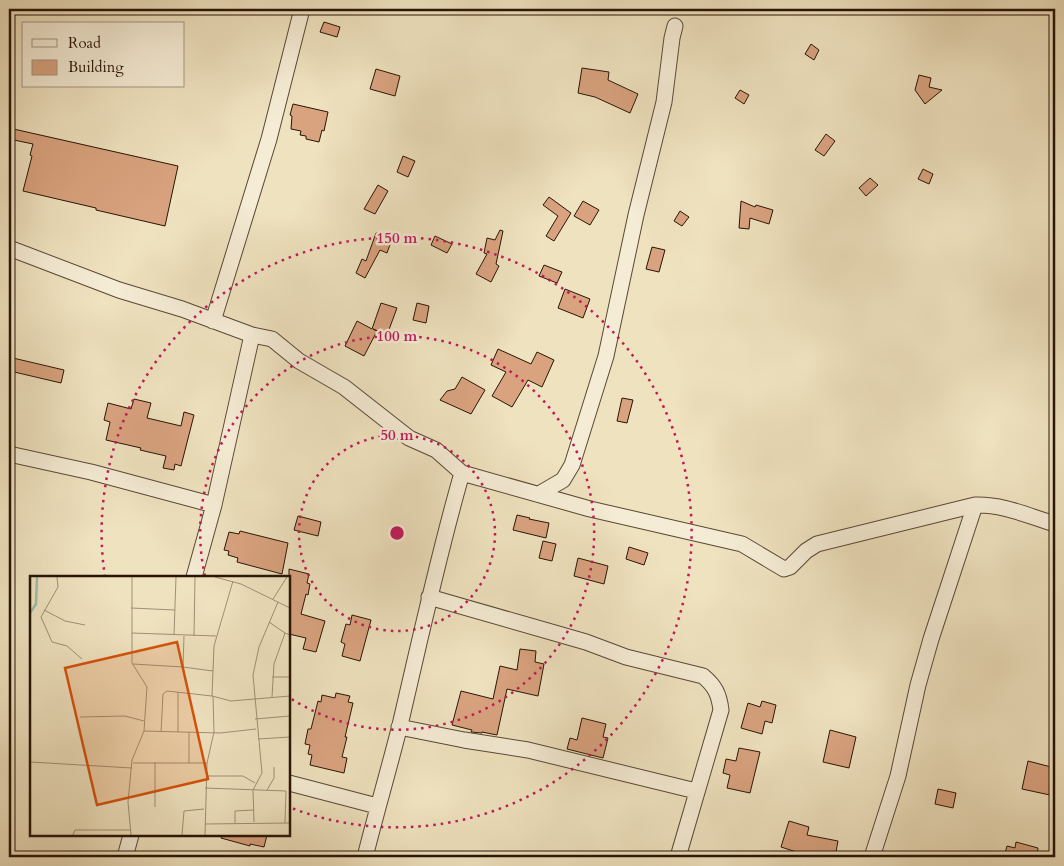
<svg xmlns="http://www.w3.org/2000/svg" width="1064" height="866" viewBox="0 0 1064 866" font-family="Cardo,serif">
	<style>
		.building { fill: #d9a37f; stroke: #281407 }
		.lines { fill: none; stroke-linecap: round; stroke-linejoin: round }
		.minor-casing { stroke: #5a4835; stroke-width: 17 }
		.minor { stroke: #f5ecd5; stroke-width: 15 }
		.ring { fill: none; stroke: #c2185b; stroke-width: 2.5; stroke-dasharray: 2.5 5 }
		.inset-river { fill: none; stroke: #9abeb0; stroke-width: 2.5 }
		.inset-road { fill: none; stroke: #9f9075; stroke-width: 1 }
		.view { fill: #d5520c; fill-opacity: 0.15; stroke: #d5520c; stroke-width: 2.5 }
		.inset-edge { fill: none; stroke: #281407; stroke-width: 2.5 }
		.centre { fill: #c2185b; stroke: #f5ecd5; stroke-width: 2.5 }
		.ring-label { font-size: 15px; text-anchor: middle; font-weight: bold; fill: #c2185b; stroke: #f5ecd5; stroke-width: 5; stroke-linejoin: round; paint-order: stroke }
	</style>
	<rect width="100%" height="100%" fill="#efe2bf"/>
	<filter id="stains"><feTurbulence type="fractalNoise" baseFrequency=".004" numOctaves="4"/><feColorMatrix values="0 0 0 0 .2 0 0 0 0 .09 0 0 0 0 .02 0 0 0 .5 -.17"/></filter>
	<radialGradient id="worn" r=".72"><stop offset=".6" stop-color="#630" stop-opacity="0"/><stop offset="1" stop-color="#630" stop-opacity=".3"/></radialGradient>
	<!-- building -->
	<path class="building" d="M 324,22 L 340,27 L 337,37 L 320,32 Z
		M 811,44 L 819,50 L 814,60 L 805,54 Z
		M 582,68 L 609,72 L 608,80 L 638,94 L 630,113 L 595,97 L 578,93 Z
		M 376,69 L 400,76 L 395,96 L 370,89 Z
		M 919,75 L 931,78 L 929,87 L 942,90 L 925,104 L 915,90 Z
		M 740,90 L 749,95 L 744,104 L 735,98 Z
		M 293,104 L 328,112 L 324,131 L 322,130 L 319,142 L 306,139 L 306,136 L 300,135 L 301,131 L 291,129 L 292,116 L 290,115 Z
		M 9,128 L 178,166 L 165,226 L 96,210 L 96,208 L 23,191 L 32,156 L 30,155 L 33,144 L 9,139 Z
		M 826,134 L 835,141 L 824,156 L 815,150 Z
		M 403,156 L 415,161 L 408,177 L 397,172 Z
		M 923,169 L 933,174 L 929,184 L 918,179 Z
		M 870,178 L 878,185 L 866,196 L 859,188 Z
		M 378,185 L 388,191 L 375,214 L 364,209 Z
		M 549,197 L 571,213 L 554,241 L 546,236 L 558,216 L 543,205 Z
		M 583,201 L 599,210 L 590,225 L 574,216 Z
		M 741,201 L 755,207 L 756,205 L 773,210 L 769,224 L 750,218 L 749,229 L 739,228 Z
		M 680,211 L 689,217 L 682,226 L 674,221 Z
		M 500,230 L 503,231 L 496,264 L 499,266 L 491,282 L 476,274 L 487,254 L 484,253 L 487,238 L 495,240 Z
		M 376,233 L 392,239 L 387,253 L 380,250 L 365,278 L 356,273 L 362,259 L 366,261 Z
		M 435,236 L 452,244 L 447,253 L 431,245 Z
		M 652,247 L 665,250 L 659,272 L 646,269 Z
		M 544,265 L 562,272 L 557,283 L 539,276 Z
		M 565,289 L 590,299 L 583,318 L 558,308 Z
		M 381,303 L 397,308 L 387,335 L 373,329 L 377,331 L 364,356 L 345,346 L 357,321 L 372,329 Z
		M 417,303 L 429,306 L 426,323 L 413,320 Z
		M 498,349 L 531,364 L 537,352 L 554,360 L 542,387 L 528,380 L 512,407 L 492,396 L 506,372 L 491,365 Z
		M 13,358 L 64,370 L 61,383 L 10,371 Z
		M 462,377 L 485,390 L 471,414 L 440,400 L 447,391 L 455,389 Z
		M 622,398 L 633,400 L 627,423 L 617,421 Z
		M 134,399 L 151,403 L 147,418 L 181,426 L 184,412 L 194,415 L 181,466 L 175,464 L 174,470 L 163,468 L 166,456 L 140,450 L 141,448 L 106,440 L 110,422 L 104,420 L 108,403 L 131,409 Z
		M 517,515 L 530,518 L 529,519 L 549,523 L 546,538 L 513,530 Z
		M 298,516 L 321,522 L 318,536 L 294,530 Z
		M 240,531 L 288,543 L 282,574 L 237,562 L 238,558 L 228,555 L 229,551 L 224,550 L 229,532 L 239,534 Z
		M 543,541 L 556,544 L 552,561 L 539,558 Z
		M 629,547 L 648,553 L 644,565 L 626,559 Z
		M 578,558 L 608,566 L 604,584 L 574,576 Z
		M 289,569 L 309,574 L 307,583 L 310,584 L 308,595 L 306,594 L 301,614 L 325,621 L 316,652 L 303,649 L 306,638 L 289,634 Z
		M 352,615 L 371,620 L 360,661 L 342,656 L 345,644 L 341,642 L 346,624 L 350,625 Z
		M 520,649 L 536,651 L 535,662 L 544,664 L 538,696 L 507,689 L 497,735 L 482,732 L 482,733 L 471,732 L 472,730 L 452,725 L 461,691 L 493,699 L 500,666 L 517,670 Z
		M 336,693 L 350,696 L 348,702 L 353,703 L 345,737 L 347,737 L 342,757 L 347,758 L 344,773 L 310,765 L 312,755 L 308,754 L 310,745 L 305,744 L 308,729 L 311,729 L 318,701 L 321,702 L 322,695 L 335,698 Z
		M 762,701 L 776,705 L 772,723 L 765,721 L 762,734 L 741,728 L 748,703 L 760,707 Z
		M 582,718 L 606,724 L 603,737 L 608,738 L 603,758 L 567,749 L 570,738 L 577,740 Z
		M 830,730 L 856,737 L 849,768 L 823,762 Z
		M 739,748 L 760,752 L 750,793 L 727,788 L 730,775 L 723,773 L 726,759 L 736,761 Z
		M 1028,761 L 1055,768 L 1050,795 L 1022,789 Z
		M 938,789 L 956,793 L 953,808 L 935,804 Z
		M 789,821 L 809,827 L 807,835 L 838,841 L 835,857 L 812,857 L 781,847 Z
		M 221,835 L 267,835 L 264,847 L 250,844 L 250,846 L 221,838 Z
		M 1016,842 L 1038,848 L 1037,857 L 1004,857 L 1007,846 L 1015,848 Z"/>
	<g class="lines">
		<defs>
			<path id="minor" d="M 9,248 L 119,290 L 182,309 L 252,335 L 272,339 L 299,361 L 344,387 L 409,438 L 436,450 L 462,473 L 590,509 L 742,544 L 784,569 L 790,567 L 806,551 L 817,544 L 975,505 C 1003,504 1028,516 1055,524
				M 213,321 L 269,139 L 302,9
				M 9,454 L 91,472 L 214,505
				M 539,494 L 563,480 L 572,465 L 606,356 L 636,215 L 664,102 L 672,38 L 675,26
				M 194,577 L 214,505 L 252,335
				M 429,597 L 586,642 L 626,657 L 703,676 C 715,686 719,694 721,710 L 678,857
				M 399,727 L 464,740 L 528,750 L 696,791
				M 289,783 L 377,806
				M 125,857 L 131,835
				M 365,857 C 376,813 389,769 400,725 C 420,640 438,556 462,473
				M 872,857 L 898,776 L 918,685 L 931,639 L 975,505"/>
		</defs>
		<!-- minor casing -->
		<use href="#minor" class="minor-casing"/>
		<!-- minor -->
		<use href="#minor" class="minor"/>
	</g>
	<!-- distance rings -->
	<g class="ring">
		<circle cx="397" cy="533" r="98"/>
		<path d="M205 576A197 197 0 1 1 290 698"/>
		<path d="M105 577A295 295 0 1 1 289 807"/>
	</g>
	<!-- overview -->
	<g transform="translate(30 576)">
		<rect width="260" height="260" fill="#efe2bf"/>
		<path class="inset-river" d="M 0,37 L 6,28 L 7,1"/>
		<path class="inset-road" d="M 27,1 L 28,11 L 11,41 L 22,66 L 37,70 L 52,83M 185,1 L 211,8 L 260,32M 243,23 L 257,1M 101,32 L 145,34M 14,34 L 35,45 L 55,49M 239,46 L 255,57M 102,57 L 186,60M 144,59 L 146,1M 154,60 L 153,91 L 183,95M 164,60 L 165,1M 103,88 L 153,91M 242,101 L 260,101M 148,116 L 148,156M 182,120 L 184,70 L 203,5M 242,121 L 244,88 L 255,57 L 260,59M 50,141 L 95,140 L 114,145M 225,143 L 260,140M 114,155 L 190,157 L 226,153M 131,156 L 133,118 L 137,115 L 182,120 L 201,125 L 260,120M 228,163 L 260,161M 0,186 L 102,192M 125,186 L 125,231M 103,187 L 177,187 L 184,156 L 183,120M 159,187 L 159,156M 177,200 L 213,200 L 225,207M 175,212 L 256,215 L 255,247M 237,214 L 244,202 L 244,191M 224,246 L 223,214 L 232,197 L 223,99 L 229,71 L 248,26M 205,247 L 205,235 L 224,234M 175,248 L 260,247M 43,259 L 45,254 L 100,254M 101,259 L 98,226 L 102,184 L 114,155 L 117,111 L 102,87 L 102,1M 152,259 L 154,235 L 174,233M 175,259 L 177,187"/>
		<path class="view" d="M 147,66 L 178,203 L 67,229 L 35,92 Z"/>
		<rect width="260" height="260" class="inset-edge"/>
	</g>
	<circle cx="397" cy="533" r="8" class="centre"/>
	<g class="ring-label">
		<text x="397" y="243">150 m</text>
		<text x="397" y="341">100 m</text>
		<text x="397" y="440">50 m</text>
	</g>
	<!-- margin -->
	<rect width="1064" height="866" fill="none" stroke="#efe2bf" stroke-width="30"/>
	<rect x="10" y="10" width="1044" height="846" fill="none" stroke="#281407" stroke-width="2.5"/>
	<rect x="15" y="15" width="1034" height="836" fill="none" stroke="#281407"/>
	<!-- legend -->
	<rect x="22" y="22" width="162" height="65" fill="#f5ecd5" stroke="#a39683"/>
	<rect x="32" y="39" width="25" height="8" fill="#f5ecd5" stroke="#a39683"/>
	<text x="68" y="48" font-size="15" fill="#281407">Road</text>
	<rect x="32" y="60" width="25" height="15" fill="#d9a37f" stroke="#a39683"/>
	<text x="68" y="72" font-size="15" fill="#281407">Building</text>
	<rect width="100%" height="100%" filter="url(#stains)"/>
	<rect width="100%" height="100%" fill="url(#worn)"/>
</svg>
